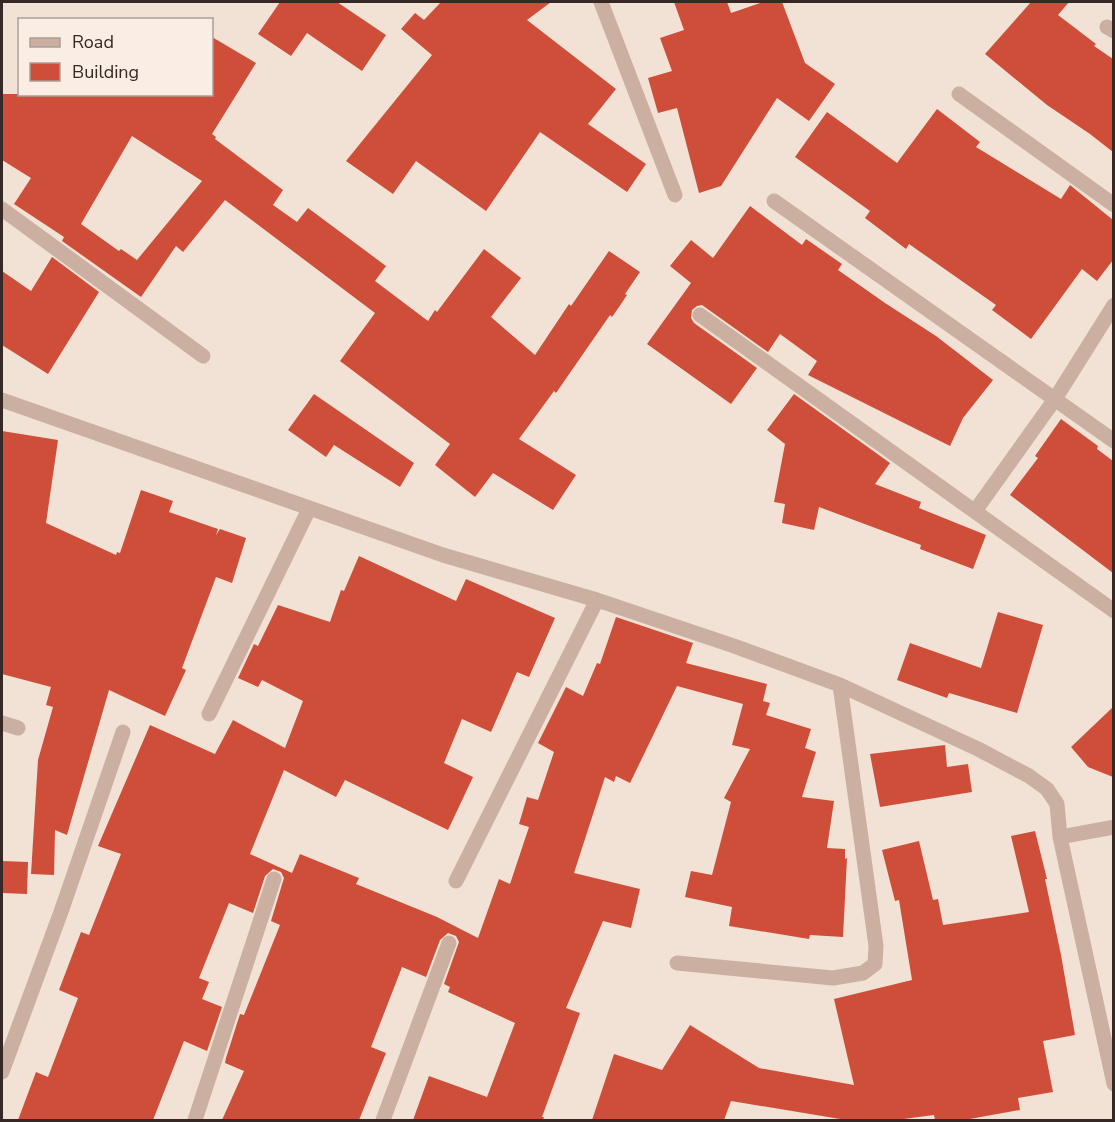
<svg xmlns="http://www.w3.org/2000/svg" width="1115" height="1122" viewBox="0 0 1115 1122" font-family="'Nunito Sans',sans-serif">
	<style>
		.building { fill: #ce4e39; fill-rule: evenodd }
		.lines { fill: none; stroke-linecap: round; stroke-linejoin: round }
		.minor { stroke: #cbb0a2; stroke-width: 15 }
	</style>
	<rect width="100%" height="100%" fill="#f2e2d6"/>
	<!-- building -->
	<path class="building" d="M 280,2 L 337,2 L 386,35 L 362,71 L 307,33 L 291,56 L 258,34 Z
		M 441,2 L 551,2 L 527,20 L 616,89 L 588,124 L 646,164 L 627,192 L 540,132 L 486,211 L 416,161 L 393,194 L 346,161 L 432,55 L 401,29 L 415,13 L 424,20 Z
		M 674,2 L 727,2 L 731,13 L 763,2 L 782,2 L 805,63 L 835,84 L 809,121 L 777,98 L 721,186 L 699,193 L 677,108 L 658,113 L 648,78 L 672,71 L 660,38 L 684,30 Z
		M 1031,2 L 1069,2 L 1058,15 L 1096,44 L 1094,46 L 1113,59 L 1113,152 L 1090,134 L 1047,105 L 985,54 Z
		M 212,37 L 256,63 L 212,134 L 216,137 L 215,139 L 283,190 L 273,205 L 297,222 L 308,208 L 386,266 L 375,281 L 428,321 L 435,310 L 437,312 L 484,249 L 521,278 L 491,317 L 535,355 L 569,304 L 571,306 L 609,251 L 640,272 L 625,294 L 627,295 L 619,307 L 612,317 L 610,315 L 556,393 L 554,391 L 519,439 L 576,475 L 553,510 L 493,473 L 475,497 L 435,465 L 450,444 L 340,361 L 375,313 L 225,200 L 183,252 L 176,246 L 141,297 L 62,241 L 64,237 L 14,204 L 31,178 L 2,160 L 2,94 L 212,94 ZM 132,136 L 202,181 L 137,260 L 121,249 L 119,251 L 81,224 Z
		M 937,109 L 980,142 L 976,147 L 1061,199 L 1070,185 L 1113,220 L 1113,260 L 1097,281 L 1082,269 L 1031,339 L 992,310 L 996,305 L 909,244 L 906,249 L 865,218 L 870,211 L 795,157 L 827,112 L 897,163 Z
		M 750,206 L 802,245 L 806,239 L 842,264 L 838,270 L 885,303 L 936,336 L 993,380 L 963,418 L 950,446 L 808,375 L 817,361 L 780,334 L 768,352 L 702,305 L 697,306 L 692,310 L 691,318 L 694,323 L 757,368 L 731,404 L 647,344 L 691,283 L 670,266 L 691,240 L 713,258 Z
		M 52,257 L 99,292 L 48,374 L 2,345 L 2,271 L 31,291 Z
		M 314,394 L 414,463 L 400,487 L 334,445 L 326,457 L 288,430 Z
		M 794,394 L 890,463 L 875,484 L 921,502 L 919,508 L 986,535 L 973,569 L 920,549 L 921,545 L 819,507 L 814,530 L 782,523 L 785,504 L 774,502 L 785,444 L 767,430 Z
		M 1061,419 L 1098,446 L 1097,449 L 1113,461 L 1113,573 L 1010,495 L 1038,458 L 1035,456 Z
		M 2,431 L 58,440 L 46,523 L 116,555 L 117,552 L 120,553 L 141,490 L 173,501 L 169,512 L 218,529 L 216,535 L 220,529 L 246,538 L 232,583 L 216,577 L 182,668 L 186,670 L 165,716 L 109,690 L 67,835 L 55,830 L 54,875 L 31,874 L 38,760 L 53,707 L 46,705 L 51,687 L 2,674 Z
		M 359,556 L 456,601 L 466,579 L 555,618 L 529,677 L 517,672 L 491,732 L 462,719 L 444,763 L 473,777 L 448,830 L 345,780 L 336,797 L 284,770 L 250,854 L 292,873 L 300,854 L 359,878 L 356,884 L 437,917 L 478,938 L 499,879 L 510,884 L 529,827 L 519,824 L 527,797 L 538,800 L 554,752 L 538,743 L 566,687 L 583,696 L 597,663 L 600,664 L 616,617 L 693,643 L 686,663 L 767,684 L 763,701 L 770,703 L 766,715 L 811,729 L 805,748 L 816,752 L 802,797 L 834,801 L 827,848 L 845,849 L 845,859 L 847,858 L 843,937 L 810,935 L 809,939 L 729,926 L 732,907 L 685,897 L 691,871 L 712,875 L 731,802 L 724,798 L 750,749 L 732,745 L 743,704 L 677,686 L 630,783 L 616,776 L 614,782 L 605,777 L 574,873 L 640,889 L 631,928 L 603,921 L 566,1008 L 580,1013 L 542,1117 L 544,1117 L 543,1120 L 413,1120 L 429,1076 L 487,1097 L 515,1023 L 448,992 L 450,987 L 444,984 L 459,942 L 456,936 L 448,933 L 440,940 L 426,977 L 402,967 L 371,1047 L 386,1053 L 359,1120 L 222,1120 L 244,1071 L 225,1063 L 226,1058 L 240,1014 L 244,1015 L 280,925 L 271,921 L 284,878 L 281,872 L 273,869 L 265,876 L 253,913 L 229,903 L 199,978 L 209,982 L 202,999 L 222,1007 L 207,1051 L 184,1041 L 153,1120 L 18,1120 L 36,1072 L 48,1077 L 78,998 L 59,990 L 81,932 L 89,935 L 121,854 L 98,846 L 150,725 L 215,754 L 233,720 L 285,748 L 303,701 L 262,680 L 258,687 L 238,678 L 254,644 L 258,646 L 278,605 L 330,622 L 341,590 L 344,591 Z
		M 998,612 L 1043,625 L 1017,713 L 949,693 L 947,698 L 897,680 L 910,643 L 981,668 Z
		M 1113,707 L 1113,777 L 1088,767 L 1071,747 Z
		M 945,745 L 947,767 L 968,764 L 972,792 L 880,807 L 870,754 Z
		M 1035,831 L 1047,879 L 1045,879 L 1061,955 L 1075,1035 L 1043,1041 L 1053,1092 L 1018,1098 L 1020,1110 L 964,1120 L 935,1120 L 934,1115 L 896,1120 L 846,1120 L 731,1101 L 724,1120 L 592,1120 L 614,1054 L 662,1070 L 690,1025 L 759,1068 L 854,1085 L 834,999 L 912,980 L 899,900 L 895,901 L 882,850 L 919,841 L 933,900 L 938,899 L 943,925 L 1029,912 L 1011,836 Z
		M 2,861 L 28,862 L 27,894 L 2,893 Z"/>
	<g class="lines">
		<!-- minor -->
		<path class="minor" d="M 601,2 L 675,195
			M 1107,27 L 1114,31
			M 959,94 L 1114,205
			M 774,201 L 1114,441
			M 2,209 L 203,356
			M 700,315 L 1114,611
			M 2,400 L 443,555 L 597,600 L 734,646 L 840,685 L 978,749 L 1029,776 L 1047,789 L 1057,804 L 1060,837 L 1114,1084
			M 975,511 L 1055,399 L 1114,305
			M 209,714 L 309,509
			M 2,723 L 18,728
			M 1060,837 L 1114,827
			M 456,881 L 597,600
			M 677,963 L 833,978 L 863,973 L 875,964 L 876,946 L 840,685
			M 2,1072 L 62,909 L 123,732
			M 195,1120 L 274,879
			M 383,1120 L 449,943"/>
	</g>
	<!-- border -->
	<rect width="1115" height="1122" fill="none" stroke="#352825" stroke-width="6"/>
	<!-- legend -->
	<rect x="18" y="18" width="195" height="78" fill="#faede3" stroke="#ab9e97" stroke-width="1.5"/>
	<rect x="30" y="38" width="30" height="9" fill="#cbb0a2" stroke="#ab9e97" stroke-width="1.5"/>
	<text x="72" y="48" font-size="18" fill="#352825">Road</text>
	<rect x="30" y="63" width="30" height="18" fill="#ce4e39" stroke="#ab9e97" stroke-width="1.5"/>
	<text x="72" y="78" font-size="18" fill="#352825">Building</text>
</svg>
